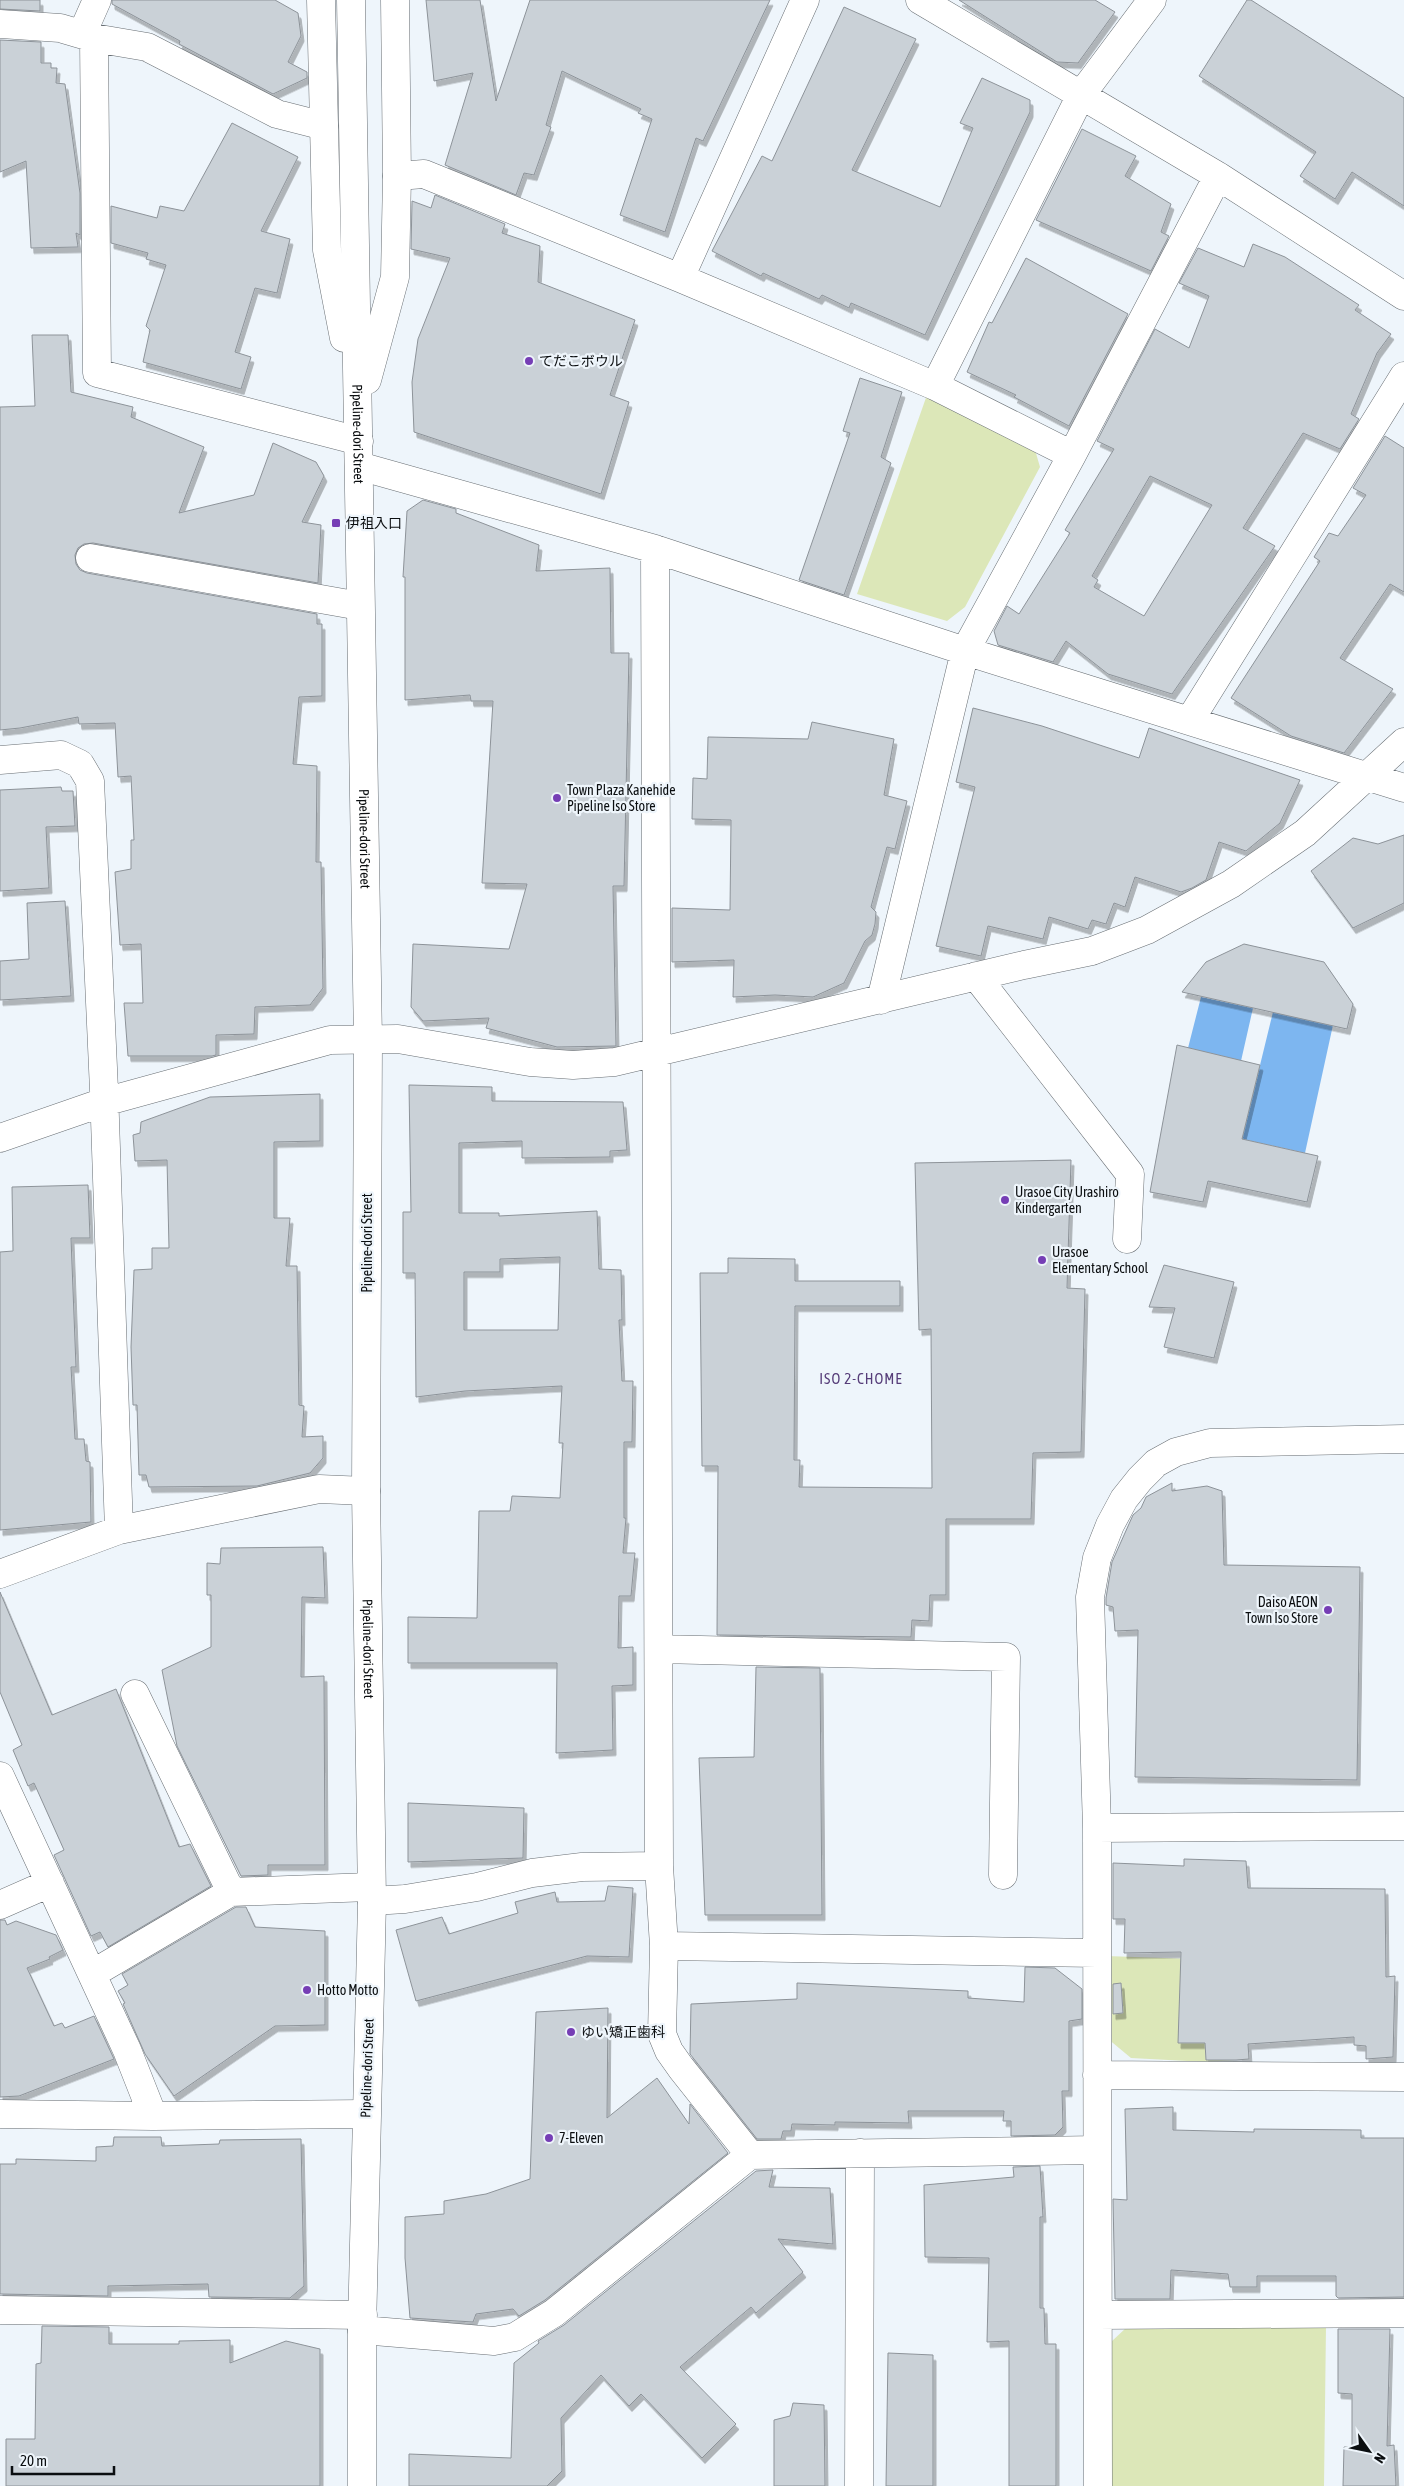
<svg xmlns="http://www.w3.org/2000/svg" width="1404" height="2486" viewBox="0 0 1404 2486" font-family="'Asap Condensed','Noto Sans JP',sans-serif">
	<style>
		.green { fill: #dce7b8 }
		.water { fill: #7db6f0 }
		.building { fill: #cad1d7; stroke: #8d9399; fill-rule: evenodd; filter: url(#shadow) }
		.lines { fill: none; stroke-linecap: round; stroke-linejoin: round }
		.minor-casing { stroke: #686e73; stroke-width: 29 }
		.major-casing { stroke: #686e73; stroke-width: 29 }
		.minor { stroke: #fff; stroke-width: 28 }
		.major { stroke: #fff; stroke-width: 28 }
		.poi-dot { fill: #763eb5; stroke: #eef5fb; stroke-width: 2 }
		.labels { text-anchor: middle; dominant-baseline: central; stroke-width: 4.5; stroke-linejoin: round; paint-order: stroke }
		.poi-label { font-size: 14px; fill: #0b0e10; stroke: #eef5fb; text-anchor: start }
		.street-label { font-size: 14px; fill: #0b0e10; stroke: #eef5fb }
		.neighbourhood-label { font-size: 15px; letter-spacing: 1px; fill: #563d79; stroke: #eef5fb }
	</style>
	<defs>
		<filter id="shadow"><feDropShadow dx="3" dy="5.5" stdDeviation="0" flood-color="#0004"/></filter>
	</defs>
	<rect width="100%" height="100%" fill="#eef5fb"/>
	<!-- green -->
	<path class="green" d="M 928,392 L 1033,443 L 1040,467 L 965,607 L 947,621 L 857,594 Z
		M 1106,1956 L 1193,1959 L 1243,1957 L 1249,2059 L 1206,2062 L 1131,2058 L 1107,2038 Z
		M 1326,2326 L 1324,2486 L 1110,2486 L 1111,2342 L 1127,2327 Z"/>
	<!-- water -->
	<path class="water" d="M 1201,997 L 1253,1008 L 1241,1061 L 1188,1048 Z
		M 1273,1012 L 1333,1025 L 1305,1153 L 1242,1139 Z"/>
	<!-- building -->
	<path class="building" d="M 0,0 L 40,0 L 40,11 L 0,9 Z
		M 112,0 L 275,0 L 298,13 L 301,36 L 288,62 L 307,72 L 307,78 L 273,94 L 179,44 L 180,41 L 112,4 Z
		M 426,0 L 480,0 L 496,101 L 530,0 L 770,0 L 703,141 L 696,138 L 665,232 L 620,215 L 652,119 L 638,113 L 641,109 L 562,71 L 546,125 L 551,127 L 534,175 L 524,173 L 516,195 L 445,165 L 473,73 L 434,81 Z
		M 959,0 L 1095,0 L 1115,12 L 1078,63 L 1057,62 Z
		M 1247,0 L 1251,0 L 1404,98 L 1404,206 L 1352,172 L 1335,199 L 1300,176 L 1316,152 L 1199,76 Z
		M 844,7 L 916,39 L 852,170 L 940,207 L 973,128 L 960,123 L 982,78 L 1030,100 L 1030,112 L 925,335 L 851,303 L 849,308 L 822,295 L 819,299 L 763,273 L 761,276 L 712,251 L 762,156 L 772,161 Z
		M 0,40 L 41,42 L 41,63 L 51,63 L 51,68 L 57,68 L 56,83 L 65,84 L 80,193 L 80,235 L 76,233 L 78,247 L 31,248 L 26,161 L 0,172 Z
		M 232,123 L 298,157 L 261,231 L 290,239 L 277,293 L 255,288 L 235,352 L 251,357 L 241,389 L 143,362 L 150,330 L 146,326 L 166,265 L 146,259 L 148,253 L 111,243 L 111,206 L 157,218 L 160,206 L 184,211 Z
		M 1082,129 L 1136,156 L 1125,176 L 1171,204 L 1161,232 L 1169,236 L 1151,271 L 1036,220 Z
		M 435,195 L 505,224 L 502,233 L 540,246 L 538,282 L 635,320 L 610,395 L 629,402 L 601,494 L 414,432 L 412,382 L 418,339 L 450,258 L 411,249 L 412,201 L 431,208 Z
		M 1253,244 L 1285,257 L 1359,305 L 1355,310 L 1391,334 L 1377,353 L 1351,414 L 1359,419 L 1340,449 L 1303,433 L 1243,528 L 1275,546 L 1172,694 L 1108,674 L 1066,641 L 1053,662 L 998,645 L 994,631 L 1007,606 L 1019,614 L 1070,533 L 1065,530 L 1114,449 L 1097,441 L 1155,329 L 1189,348 L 1209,296 L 1179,283 L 1198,248 L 1244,267 ZM 1150,476 L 1212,505 L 1144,616 L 1094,587 L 1098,580 L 1092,576 Z
		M 1026,258 L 1128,314 L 1069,426 L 1014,397 L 1016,395 L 967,372 L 989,322 L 992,323 Z
		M 32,335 L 68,335 L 71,392 L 133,407 L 131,417 L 204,447 L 179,513 L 254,495 L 273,443 L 316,462 L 324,476 L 302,522 L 321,525 L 318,583 L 93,543 L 84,544 L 78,548 L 75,555 L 76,564 L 80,570 L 87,573 L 317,614 L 317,624 L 322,624 L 322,696 L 299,697 L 293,764 L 317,766 L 316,862 L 321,862 L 323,988 L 310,1005 L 255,1007 L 254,1034 L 216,1035 L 216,1055 L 212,1056 L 128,1056 L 124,1003 L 143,1003 L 141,944 L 120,945 L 115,872 L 131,869 L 131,840 L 134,840 L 131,776 L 118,777 L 115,723 L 79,724 L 78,717 L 20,728 L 0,730 L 0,407 L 35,406 Z
		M 860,378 L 902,392 L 881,457 L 891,463 L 844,595 L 799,580 L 850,433 L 843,431 Z
		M 1385,436 L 1404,448 L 1404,592 L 1390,584 L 1340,658 L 1393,689 L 1344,753 L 1291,736 L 1231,698 L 1320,561 L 1314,557 L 1329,533 L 1338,536 L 1366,495 L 1353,488 Z
		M 423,500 L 456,509 L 456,513 L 539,545 L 536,571 L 610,568 L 611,653 L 629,653 L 624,886 L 613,886 L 616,1046 L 557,1047 L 486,1028 L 489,1018 L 423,1021 L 411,1007 L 413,944 L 509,949 L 527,884 L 482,883 L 493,701 L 471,701 L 470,695 L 405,700 L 405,577 L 403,577 L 407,511 Z
		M 973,708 L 1042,726 L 1139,758 L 1149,728 L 1300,780 L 1280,823 L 1246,851 L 1219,842 L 1206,880 L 1192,888 L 1181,892 L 1135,877 L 1125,907 L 1114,903 L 1106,924 L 1092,920 L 1088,929 L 1049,917 L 1043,939 L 988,926 L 981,956 L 936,946 L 975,787 L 956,782 Z
		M 812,722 L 894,739 L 884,795 L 907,801 L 895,849 L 887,847 L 871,907 L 876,912 L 875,924 L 872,935 L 865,941 L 844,983 L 813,997 L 775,995 L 733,997 L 734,960 L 672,962 L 672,908 L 730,910 L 731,820 L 692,819 L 693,778 L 707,779 L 708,737 L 808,739 Z
		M 61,787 L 62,791 L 73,791 L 75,826 L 46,827 L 49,888 L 0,891 L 0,790 Z
		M 1404,835 L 1404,903 L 1353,928 L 1311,871 L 1353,838 L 1378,844 Z
		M 65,901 L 71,996 L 0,1000 L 0,961 L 29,959 L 27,903 Z
		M 1244,944 L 1324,962 L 1353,1004 L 1347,1029 L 1182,992 L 1206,962 Z
		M 1177,1045 L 1260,1065 L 1242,1139 L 1318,1156 L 1307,1202 L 1208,1181 L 1203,1202 L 1150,1192 Z
		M 409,1085 L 492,1087 L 492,1101 L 623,1102 L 627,1150 L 610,1151 L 610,1157 L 522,1158 L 522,1141 L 459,1143 L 459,1213 L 499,1213 L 499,1216 L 597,1211 L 599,1269 L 621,1270 L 622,1320 L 619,1320 L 622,1381 L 633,1381 L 632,1442 L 624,1442 L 624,1518 L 626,1518 L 623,1553 L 635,1553 L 631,1596 L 619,1596 L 618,1648 L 633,1647 L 633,1685 L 612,1686 L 613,1750 L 556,1753 L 557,1663 L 408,1663 L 408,1617 L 477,1618 L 479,1511 L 510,1511 L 512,1496 L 560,1498 L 563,1443 L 559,1443 L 562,1386 L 465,1391 L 416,1397 L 415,1273 L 403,1273 L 403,1212 L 411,1212 ZM 560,1257 L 558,1330 L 464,1330 L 464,1272 L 500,1272 L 500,1259 Z
		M 320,1094 L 320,1141 L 274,1142 L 274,1218 L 290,1218 L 286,1266 L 297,1266 L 299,1405 L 304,1406 L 302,1437 L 323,1436 L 323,1458 L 310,1473 L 257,1486 L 149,1487 L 146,1475 L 139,1475 L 137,1405 L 133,1405 L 131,1347 L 134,1270 L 152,1269 L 152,1248 L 169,1248 L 167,1160 L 135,1161 L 133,1135 L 140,1133 L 141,1122 L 210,1097 Z
		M 1071,1160 L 1067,1288 L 1085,1289 L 1081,1452 L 1033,1453 L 1031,1519 L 946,1519 L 946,1595 L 930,1595 L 929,1621 L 912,1620 L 911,1637 L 717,1635 L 718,1466 L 702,1466 L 700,1273 L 728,1273 L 728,1258 L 795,1259 L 795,1281 L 900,1281 L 900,1306 L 795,1306 L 794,1460 L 800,1460 L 799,1487 L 932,1488 L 931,1329 L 919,1330 L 915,1163 Z
		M 88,1185 L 90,1238 L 71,1238 L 76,1367 L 71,1367 L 75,1439 L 84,1439 L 86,1461 L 90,1462 L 91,1522 L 0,1530 L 0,1252 L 13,1251 L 12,1187 Z
		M 1164,1265 L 1234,1282 L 1214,1358 L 1164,1347 L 1175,1308 L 1149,1307 Z
		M 1172,1483 L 1172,1491 L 1207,1486 L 1222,1491 L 1224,1565 L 1360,1567 L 1357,1780 L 1135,1777 L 1138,1630 L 1115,1631 L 1113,1607 L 1106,1605 L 1106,1598 L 1112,1562 L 1133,1515 L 1141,1508 L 1146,1497 Z
		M 323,1547 L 325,1598 L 302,1597 L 301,1677 L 324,1676 L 325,1865 L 268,1865 L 268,1875 L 241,1876 L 177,1746 L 162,1670 L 211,1647 L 211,1595 L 207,1595 L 207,1563 L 220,1564 L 221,1548 Z
		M 0,1592 L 52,1715 L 116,1689 L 179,1847 L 190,1844 L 211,1886 L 108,1947 L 100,1932 L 91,1936 L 54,1855 L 64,1850 L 34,1783 L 28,1786 L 13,1750 L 22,1745 L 0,1692 Z
		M 756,1667 L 820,1668 L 822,1915 L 705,1915 L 699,1758 L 754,1757 Z
		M 408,1803 L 524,1808 L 523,1858 L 408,1862 Z
		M 1184,1859 L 1246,1861 L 1248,1888 L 1385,1889 L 1386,1977 L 1395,1976 L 1393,2057 L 1366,2059 L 1366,2046 L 1354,2045 L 1354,2037 L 1248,2044 L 1249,2059 L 1236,2060 L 1206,2060 L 1205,2043 L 1178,2043 L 1181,1952 L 1124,1953 L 1125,1919 L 1113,1919 L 1113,1863 L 1184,1866 Z
		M 608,1886 L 633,1888 L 629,1957 L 587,1956 L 416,2001 L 396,1930 L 442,1917 L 449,1934 L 518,1913 L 515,1902 L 555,1892 L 557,1902 L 605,1901 Z
		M 236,1907 L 246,1907 L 255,1927 L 325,1931 L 325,2025 L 275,2026 L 174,2096 L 145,2054 L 123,2004 L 125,2003 L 118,1991 L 128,1985 L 122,1974 Z
		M 0,1920 L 5,1920 L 7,1925 L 16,1921 L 56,1935 L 63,1950 L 49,1957 L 50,1959 L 27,1968 L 54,2026 L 62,2023 L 65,2028 L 94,2016 L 114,2059 L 19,2096 L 0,2097 Z
		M 1025,1967 L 1055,1968 L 1082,1989 L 1082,2019 L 1069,2021 L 1069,2091 L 1062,2091 L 1063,2127 L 1055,2135 L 1011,2136 L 1011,2121 L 1003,2121 L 1004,2111 L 908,2111 L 909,2123 L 835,2122 L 835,2125 L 792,2124 L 791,2131 L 783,2131 L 781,2139 L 757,2139 L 690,2054 L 691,2004 L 797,1999 L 797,1983 L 968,1991 L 968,1998 L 1024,2002 Z
		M 1121,1983 L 1123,2013 L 1113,2014 L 1113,1984 Z
		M 608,2008 L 607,2118 L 657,2078 L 689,2124 L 690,2104 L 728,2153 L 545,2300 L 519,2316 L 513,2309 L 476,2314 L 473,2322 L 410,2318 L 405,2258 L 405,2217 L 444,2214 L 444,2201 L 486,2194 L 530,2179 L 536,2012 Z
		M 1173,2107 L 1173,2130 L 1254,2132 L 1254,2129 L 1361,2130 L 1361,2138 L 1404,2138 L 1404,2297 L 1338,2298 L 1336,2296 L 1336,2276 L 1257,2276 L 1257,2287 L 1230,2287 L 1228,2274 L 1171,2270 L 1170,2299 L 1115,2299 L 1113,2199 L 1127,2200 L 1125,2109 Z
		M 114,2137 L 161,2137 L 162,2146 L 219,2144 L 220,2140 L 301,2139 L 304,2286 L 290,2298 L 209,2297 L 208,2284 L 108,2286 L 108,2296 L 0,2294 L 0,2164 L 16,2164 L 16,2159 L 96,2161 L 96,2147 L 113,2146 Z
		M 1040,2166 L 1043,2217 L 1040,2217 L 1040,2308 L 1044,2308 L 1045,2344 L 1056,2344 L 1056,2486 L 1009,2486 L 1009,2341 L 987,2342 L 989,2258 L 925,2257 L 924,2185 L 1014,2177 L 1013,2167 Z
		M 773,2170 L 769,2187 L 830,2188 L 833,2244 L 778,2239 L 803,2272 L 756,2313 L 751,2307 L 680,2367 L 736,2424 L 702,2458 L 641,2394 L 629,2406 L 601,2375 L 561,2418 L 562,2471 L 547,2486 L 409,2486 L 409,2454 L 511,2458 L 514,2363 L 539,2343 L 538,2341 L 564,2325 L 756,2171 Z
		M 42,2326 L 109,2327 L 109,2344 L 179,2344 L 179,2341 L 230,2340 L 230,2363 L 286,2341 L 320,2349 L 320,2486 L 6,2486 L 6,2439 L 35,2439 L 36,2364 L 41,2363 Z
		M 1338,2329 L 1390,2329 L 1387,2446 L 1394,2445 L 1396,2486 L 1343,2486 L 1344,2447 L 1352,2447 L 1352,2394 L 1338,2393 Z
		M 888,2353 L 933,2355 L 933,2486 L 886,2486 Z
		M 793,2403 L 824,2405 L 825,2486 L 774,2486 L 774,2420 L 790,2416 Z"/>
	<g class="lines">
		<defs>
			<path id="minor" d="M 920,0 L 1218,176 L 1404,296
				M 0,24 L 60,28 L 94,38 L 147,47 L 277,114 L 324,126
				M 82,34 L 97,0
				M 94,38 L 97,373 L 359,441
				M 397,176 L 424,174 L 680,278 L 935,386 L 1072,455
				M 680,278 L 805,0
				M 935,386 L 1081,95 L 1152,0
				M 359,466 L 655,549 L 965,651 L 1404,788
				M 655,549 L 659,1866 L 664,1946 L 662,2034 L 669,2051 L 681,2068 L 750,2155
				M 90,558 L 360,606
				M 1190,720 L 1404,376
				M 0,760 L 61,755 L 80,764 L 90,781 L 104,1090 L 119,1530
				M 976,976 L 1130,1174 L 1127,1239
				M 881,1000 L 965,651 L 1072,455 L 1218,176
				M 0,1138 L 104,1102 L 330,1040 L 398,1039 L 530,1062 L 573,1065 L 615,1062 L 1024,965 L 1092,951 L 1147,930 L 1231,884 L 1305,833 L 1404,742
				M 0,1574 L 119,1530 L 319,1489 L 366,1491
				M 659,1649 L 1006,1657 L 1003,1875
				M 135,1694 L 231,1892
				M 0,1776 L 127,2050 L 153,2116
				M 1097,1828 L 1404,1826
				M 372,1901 L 405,1899 L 477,1887 L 532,1873 L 582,1867 L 659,1866
				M 0,1905 L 50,1883
				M 664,1946 L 1097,1953
				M 92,1974 L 231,1892 L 370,1887
				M 1097,2075 L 1404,2077
				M 0,2114 L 153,2116 L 365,2114
				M 0,2310 L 363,2315
				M 1098,2315 L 1404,2313
				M 362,2330 L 494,2341 L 515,2337 L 554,2313 L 750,2155 L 1097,2150
				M 859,2486 L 860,2153
				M 1098,2486 L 1097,1828 L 1090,1597 L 1097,1558 L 1110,1525 L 1124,1499 L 1140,1479 L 1156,1463 L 1176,1452 L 1210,1443 L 1404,1439"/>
			<g id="major">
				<path d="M 321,0 L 327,250 L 344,338"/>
				<path id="s1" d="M 351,0 L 368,1041 L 366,1491 L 372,1901 L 362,2330 L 362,2486"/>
				<path d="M 367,380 L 395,277 L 397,176 L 395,0"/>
			</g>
		</defs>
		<!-- minor casing -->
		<use href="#minor" class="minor-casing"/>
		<!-- major casing -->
		<use href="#major" class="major-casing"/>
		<!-- minor -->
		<use href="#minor" class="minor"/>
		<!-- major -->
		<use href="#major" class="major"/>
	</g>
	<!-- markers -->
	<g class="poi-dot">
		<circle cx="529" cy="361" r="5"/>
		<rect x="331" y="518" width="10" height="10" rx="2.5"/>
		<circle cx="557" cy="798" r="5"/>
		<circle cx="1005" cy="1200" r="5"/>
		<circle cx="1042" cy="1260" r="5"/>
		<circle cx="1328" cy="1610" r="5"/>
		<circle cx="307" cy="1990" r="5"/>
		<circle cx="571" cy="2032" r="5"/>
		<circle cx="549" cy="2138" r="5"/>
	</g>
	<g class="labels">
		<!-- poi labels -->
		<g class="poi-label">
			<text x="539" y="361">てだこボウル</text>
			<text x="346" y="523">伊祖入口</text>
			<text x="567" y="790">Town Plaza Kanehide<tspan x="567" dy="16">Pipeline Iso Store</tspan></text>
			<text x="1015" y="1192">Urasoe City Urashiro<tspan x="1015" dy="16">Kindergarten</tspan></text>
			<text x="1052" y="1252">Urasoe<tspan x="1052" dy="16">Elementary School</tspan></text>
			<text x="1318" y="1602" text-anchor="end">Daiso AEON<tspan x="1318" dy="16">Town Iso Store</tspan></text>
			<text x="317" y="1990">Hotto Motto</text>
			<text x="581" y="2032">ゆい矯正歯科</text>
			<text x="559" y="2138">7-Eleven</text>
		</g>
		<!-- street labels -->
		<g class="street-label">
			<text stroke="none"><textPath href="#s1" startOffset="434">Pipeline-dori Street</textPath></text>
			<text stroke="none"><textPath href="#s1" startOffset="839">Pipeline-dori Street</textPath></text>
			<text transform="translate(367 1243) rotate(-90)">Pipeline-dori Street</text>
			<text stroke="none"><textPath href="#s1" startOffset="1649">Pipeline-dori Street</textPath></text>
			<text transform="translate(367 2068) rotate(-88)">Pipeline-dori Street</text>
		</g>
		<!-- neighbourhood labels -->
		<g class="neighbourhood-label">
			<text x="861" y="1378">ISO 2-CHOME</text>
		</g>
	</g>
	<!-- north arrow -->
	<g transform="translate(1369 2451) rotate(123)" stroke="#eef5fb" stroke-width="4" paint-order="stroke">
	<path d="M0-4L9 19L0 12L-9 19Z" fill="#0b0e10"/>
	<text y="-8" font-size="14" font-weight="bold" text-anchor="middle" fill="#0b0e10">N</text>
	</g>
	<!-- scale -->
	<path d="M12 2466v8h102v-8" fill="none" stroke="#0b0e10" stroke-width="2.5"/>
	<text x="20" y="2466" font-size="15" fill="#0b0e10" stroke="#eef5fb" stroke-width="4" paint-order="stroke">20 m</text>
</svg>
